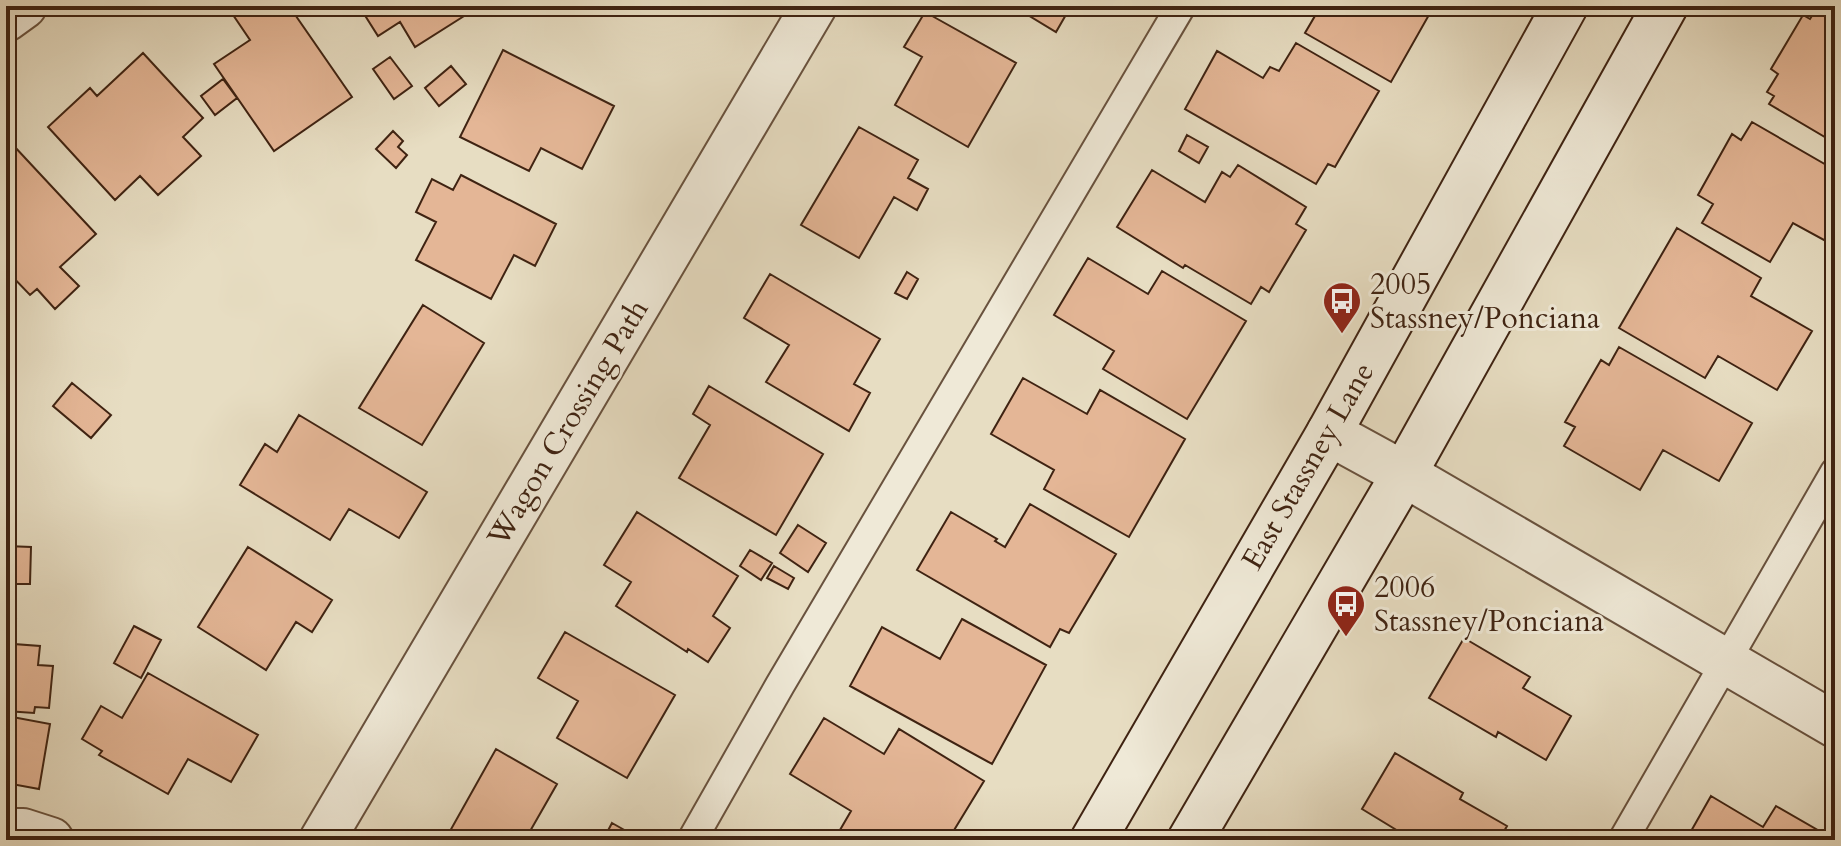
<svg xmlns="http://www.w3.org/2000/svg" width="1841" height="846" viewBox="0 0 1841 846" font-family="Cardo,serif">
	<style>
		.building { fill: #e4b696; stroke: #3f2312; stroke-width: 2 }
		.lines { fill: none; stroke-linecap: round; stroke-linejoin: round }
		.service-casing { stroke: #69523e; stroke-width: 32 }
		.minor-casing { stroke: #69523e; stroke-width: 48 }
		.tertiary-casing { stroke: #69523e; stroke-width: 48 }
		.secondary-casing { stroke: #3f2312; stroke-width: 48 }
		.service { stroke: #efe9d7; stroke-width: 28 }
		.minor { stroke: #efe9d7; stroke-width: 44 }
		.tertiary { stroke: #efe9d7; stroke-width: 44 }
		.secondary { stroke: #efe9d7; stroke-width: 44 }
		.labels { text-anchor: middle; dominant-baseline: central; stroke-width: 6; stroke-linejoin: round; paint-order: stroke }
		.poi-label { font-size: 30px; fill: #3f2312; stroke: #efe9d7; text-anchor: start }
		.street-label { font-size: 30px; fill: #3f2312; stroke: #efe9d7 }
	</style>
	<rect width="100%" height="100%" fill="#e7ddc2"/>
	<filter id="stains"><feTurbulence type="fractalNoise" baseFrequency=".0025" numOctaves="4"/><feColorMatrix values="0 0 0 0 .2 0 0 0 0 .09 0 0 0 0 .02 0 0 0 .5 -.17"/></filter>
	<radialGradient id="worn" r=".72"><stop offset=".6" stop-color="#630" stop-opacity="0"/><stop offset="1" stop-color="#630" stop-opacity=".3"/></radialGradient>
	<!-- building -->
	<path class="building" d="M 227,6 L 289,6 L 352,97 L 274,151 L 214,64 L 250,40 Z
		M 359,6 L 469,6 L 472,11 L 415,47 L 400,22 L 378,36 Z
		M 1013,6 L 1071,6 L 1056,32 Z
		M 1314,6 L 1434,6 L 1391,82 L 1305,33 L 1319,9 Z
		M 1818,6 L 1825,6 L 1835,12 L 1835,143 L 1769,104 L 1774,96 L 1767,92 L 1778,74 L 1771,69 L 1803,15 L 1810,19 Z
		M 925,12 L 1016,63 L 968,147 L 895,105 L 922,57 L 904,47 Z
		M 1296,43 L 1379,91 L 1335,167 L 1328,164 L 1316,184 L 1185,109 L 1217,51 L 1263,78 L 1270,67 L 1279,71 Z
		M 503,50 L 614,106 L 582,169 L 541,148 L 529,171 L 460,137 Z
		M 143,53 L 203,118 L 183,137 L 201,156 L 158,195 L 140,176 L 115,200 L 48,127 L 90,88 L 97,96 Z
		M 390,57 L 412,86 L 394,99 L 373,69 Z
		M 451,66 L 466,84 L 439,106 L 425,88 Z
		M 223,79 L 237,98 L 215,115 L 201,96 Z
		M 1752,122 L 1835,170 L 1835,246 L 1793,223 L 1770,262 L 1702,223 L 1713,204 L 1698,195 L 1732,134 L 1741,140 Z
		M 859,127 L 918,160 L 908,178 L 928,189 L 917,210 L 894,197 L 859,258 L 801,225 Z
		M 393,131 L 403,141 L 398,147 L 407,155 L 396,168 L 376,149 Z
		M 1187,135 L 1208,147 L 1199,163 L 1179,151 Z
		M 13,145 L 96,234 L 60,267 L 79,286 L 55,309 L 37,289 L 30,295 L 6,270 L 6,151 Z
		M 1238,165 L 1306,207 L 1296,224 L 1306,230 L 1269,292 L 1261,287 L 1251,304 L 1185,265 L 1183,268 L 1117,227 L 1152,170 L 1205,202 L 1222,172 L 1230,177 Z
		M 461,175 L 556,224 L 535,266 L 514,255 L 491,299 L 416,260 L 436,222 L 416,212 L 432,179 L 453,190 Z
		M 1677,228 L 1761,278 L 1751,296 L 1812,331 L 1777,390 L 1718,356 L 1705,378 L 1619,328 Z
		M 1088,258 L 1148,294 L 1162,271 L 1246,321 L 1187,419 L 1103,369 L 1114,351 L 1054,315 Z
		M 907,272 L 918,279 L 907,299 L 895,293 Z
		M 770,274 L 880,339 L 854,384 L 870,393 L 849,431 L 766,382 L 789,345 L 744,318 Z
		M 423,305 L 484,343 L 422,445 L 359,408 Z
		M 1619,347 L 1752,423 L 1719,481 L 1663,450 L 1640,490 L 1564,446 L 1575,427 L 1565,422 L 1601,360 L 1609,365 Z
		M 1023,378 L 1087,414 L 1100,390 L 1185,439 L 1129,537 L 1044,489 L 1054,470 L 991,434 Z
		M 72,383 L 111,415 L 91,438 L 53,406 Z
		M 709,386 L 823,454 L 776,535 L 679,478 L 710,425 L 693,414 Z
		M 299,415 L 427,492 L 399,538 L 349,509 L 330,540 L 240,485 L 265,444 L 277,452 Z
		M 1030,504 L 1116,554 L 1069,633 L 1060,629 L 1050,647 L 917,570 L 951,512 L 997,539 L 995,541 L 1005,547 Z
		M 637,512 L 738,576 L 713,616 L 730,628 L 708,662 L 688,649 L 687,652 L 616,606 L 631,582 L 604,565 Z
		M 798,525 L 826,543 L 808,572 L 780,553 Z
		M 6,546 L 31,547 L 30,584 L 6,584 Z
		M 248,547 L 332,600 L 312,632 L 296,622 L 266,670 L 198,627 Z
		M 750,550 L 772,563 L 761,580 L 740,566 Z
		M 774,566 L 794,578 L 788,589 L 767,578 Z
		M 6,618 L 16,619 L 14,644 L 40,646 L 38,665 L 53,666 L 49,708 L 35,707 L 34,713 L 6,711 Z
		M 962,619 L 1046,665 L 992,764 L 850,686 L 882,627 L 940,659 Z
		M 134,626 L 161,640 L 141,678 L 114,663 Z
		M 565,632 L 675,695 L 627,778 L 557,738 L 578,701 L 538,678 Z
		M 1464,638 L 1530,677 L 1523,688 L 1571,716 L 1546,760 L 1498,732 L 1496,737 L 1429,698 Z
		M 148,673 L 258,735 L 231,782 L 188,759 L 168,794 L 99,755 L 102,751 L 82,739 L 101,706 L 122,718 Z
		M 7,716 L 50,724 L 39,789 L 6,783 Z
		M 824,718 L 884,754 L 899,729 L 984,781 L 948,840 L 856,840 L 840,830 L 851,811 L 790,774 Z
		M 496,749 L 557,784 L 525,840 L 445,840 Z
		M 1395,753 L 1463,793 L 1460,799 L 1507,826 L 1499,840 L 1413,840 L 1362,809 Z
		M 1711,796 L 1763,827 L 1776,806 L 1835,840 L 1686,840 Z
		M 612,823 L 642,840 L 603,840 Z"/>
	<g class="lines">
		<defs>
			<path id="service" d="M 692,840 L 780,685 L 1181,6
				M 1623,840 L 1835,472"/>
			<path id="minor" d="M 6,19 L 24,6
				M 6,831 L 23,831 L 51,840
				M 322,840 L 814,6"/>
			<path id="tertiary" d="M 1329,433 L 1404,474 L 1835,725"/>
			<path id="secondary" d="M 1093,840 L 1329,433 L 1565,6
				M 1190,840 L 1404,474 L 1665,6"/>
		</defs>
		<!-- service casing -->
		<use href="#service" class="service-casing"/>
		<!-- minor casing -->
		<use href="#minor" class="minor-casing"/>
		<!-- tertiary casing -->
		<use href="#tertiary" class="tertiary-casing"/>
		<!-- secondary casing -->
		<use href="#secondary" class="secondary-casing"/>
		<!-- service -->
		<use href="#service" class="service"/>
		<!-- minor -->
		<use href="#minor" class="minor"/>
		<!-- tertiary -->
		<use href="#tertiary" class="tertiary"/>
		<!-- secondary -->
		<use href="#secondary" class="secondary"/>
	</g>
	<!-- icons -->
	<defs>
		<symbol id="bus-pin" viewBox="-11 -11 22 30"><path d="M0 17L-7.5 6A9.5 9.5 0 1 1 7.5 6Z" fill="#8f2418" stroke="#efe9d7"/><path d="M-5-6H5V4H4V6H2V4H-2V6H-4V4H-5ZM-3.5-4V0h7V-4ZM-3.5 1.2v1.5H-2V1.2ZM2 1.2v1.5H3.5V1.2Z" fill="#fff"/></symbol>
	</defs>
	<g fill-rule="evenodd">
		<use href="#bus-pin" x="1320" y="279" width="44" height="60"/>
		<use href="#bus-pin" x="1324" y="582" width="44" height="60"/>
	</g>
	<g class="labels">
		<!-- poi labels -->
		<g class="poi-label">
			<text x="1370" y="284">2005<tspan x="1370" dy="34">Stassney/Ponciana</tspan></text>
			<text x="1374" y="587">2006<tspan x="1374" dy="34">Stassney/Ponciana</tspan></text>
		</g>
		<!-- street labels -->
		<g class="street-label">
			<text transform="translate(568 423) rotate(-59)">Wagon Crossing Path</text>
			<text transform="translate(1308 466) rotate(-60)">East Stassney Lane</text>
		</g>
	</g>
	<!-- margin -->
	<rect width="1841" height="846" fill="none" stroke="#e7ddc2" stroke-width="32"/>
	<rect x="8" y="8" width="1825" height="830" fill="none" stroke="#3f2312" stroke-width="4"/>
	<rect x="16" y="16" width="1809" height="814" fill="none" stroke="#3f2312" stroke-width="2"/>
	<rect width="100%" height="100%" filter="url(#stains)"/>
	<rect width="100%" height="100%" fill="url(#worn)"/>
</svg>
